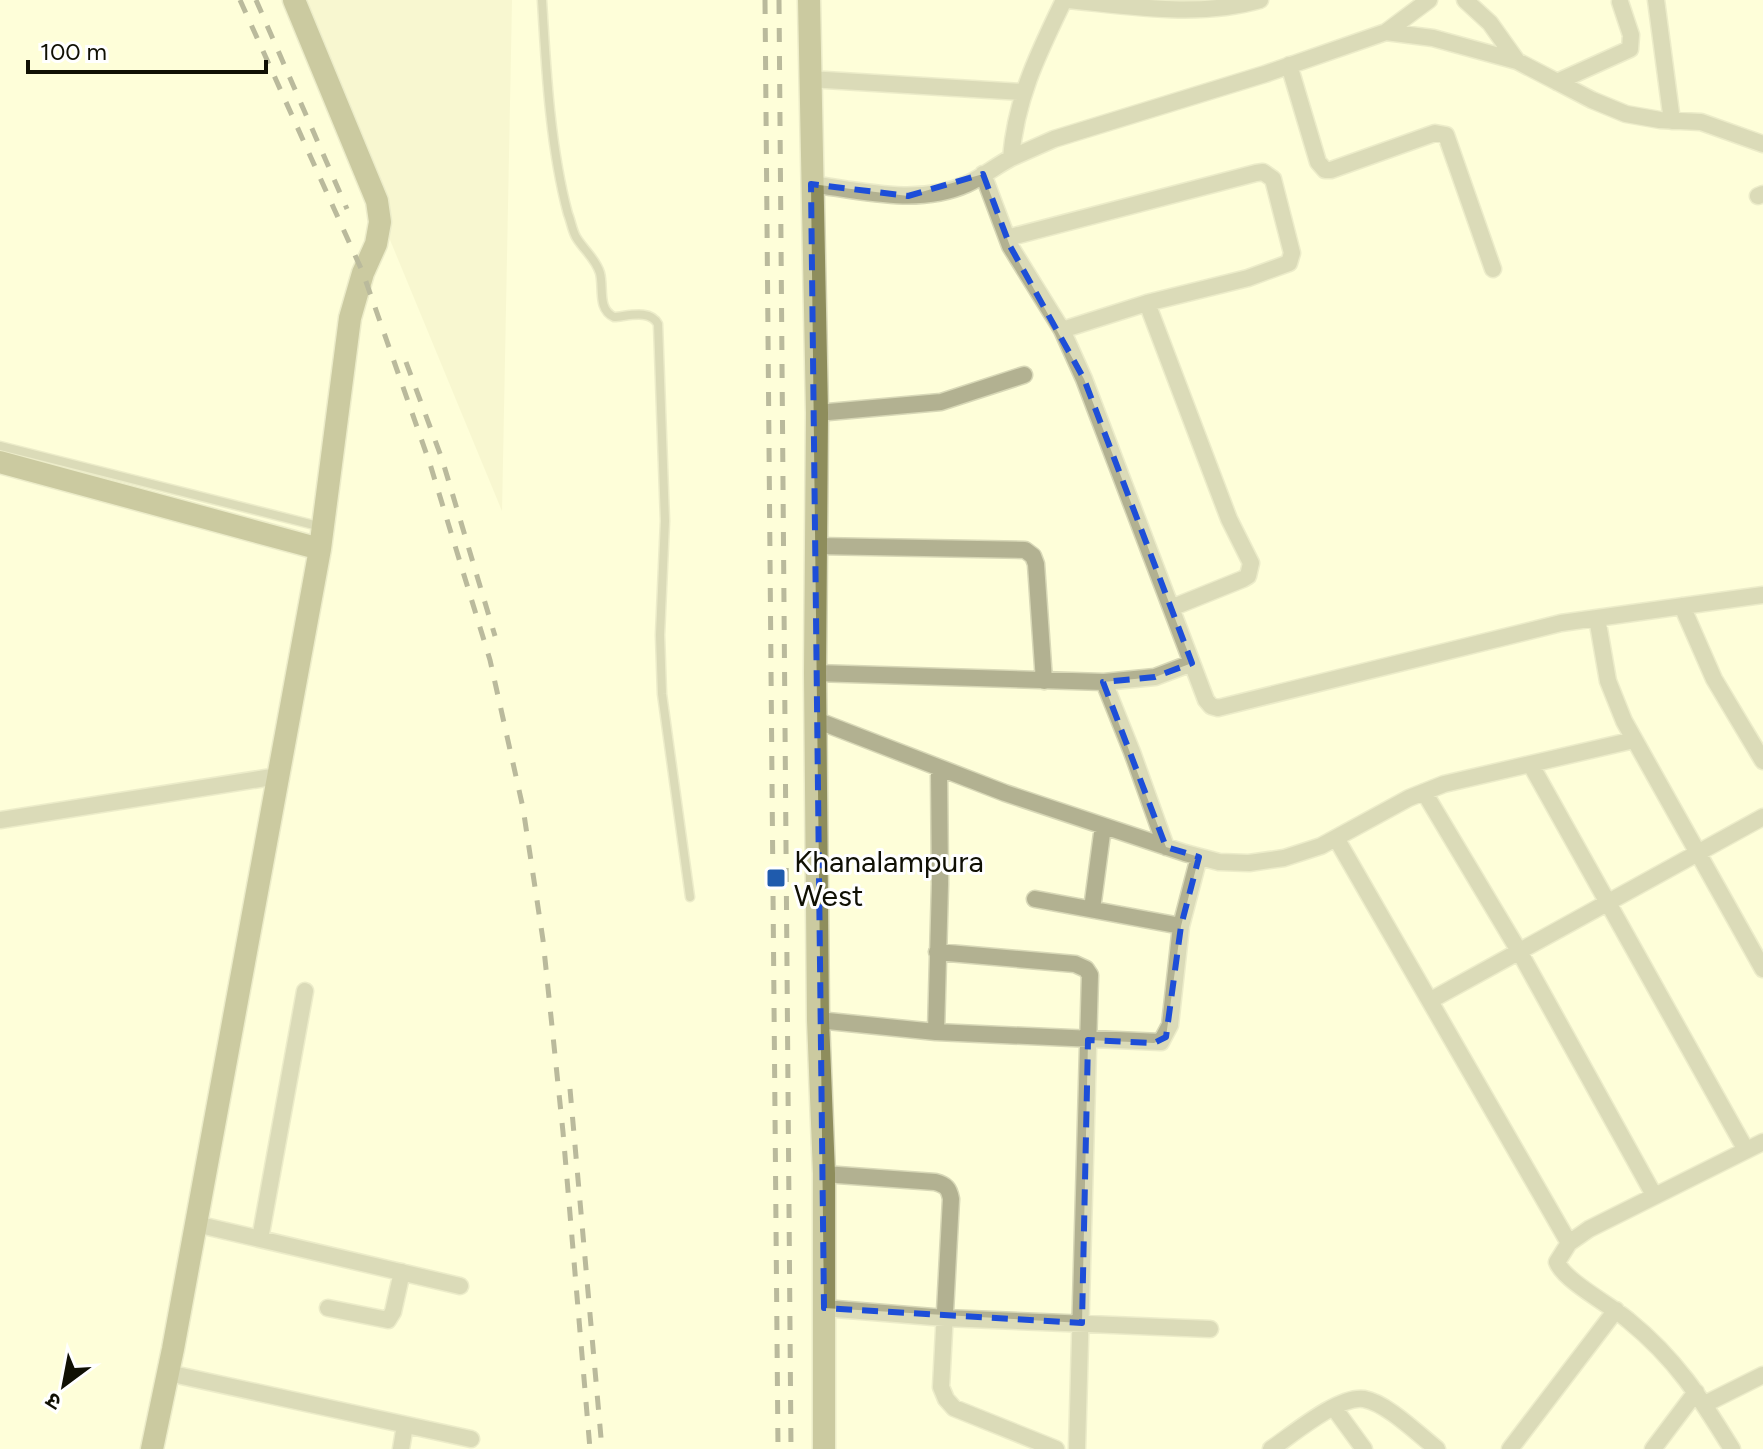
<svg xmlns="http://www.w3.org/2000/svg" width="1763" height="1449" viewBox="0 0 1763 1449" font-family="Figtree,'Noto Sans Devanagari',sans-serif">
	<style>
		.built { fill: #f1f0c5 }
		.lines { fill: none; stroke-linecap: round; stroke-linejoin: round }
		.lane-casing { stroke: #d8d8b7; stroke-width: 11 }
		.street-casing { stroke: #d8d8b7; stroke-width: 19 }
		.secondary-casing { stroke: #d8d8b7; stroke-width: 25 }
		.lane { stroke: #b2b191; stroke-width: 8 }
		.street { stroke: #b2b191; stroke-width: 16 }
		.secondary { stroke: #8e8d5c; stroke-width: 22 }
		.rail { stroke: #686853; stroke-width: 5; stroke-dasharray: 14 14; stroke-linecap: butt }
		.marked { fill: none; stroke: #1d4ed8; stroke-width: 6; stroke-dasharray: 16 10; stroke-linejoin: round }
		.poi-dot { fill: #1f5bad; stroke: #fff; stroke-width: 3 }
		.labels { text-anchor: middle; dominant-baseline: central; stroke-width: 6; stroke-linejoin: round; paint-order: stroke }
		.poi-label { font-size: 30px; fill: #101004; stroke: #fff; text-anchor: start }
	</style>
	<rect width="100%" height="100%" fill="#fefed9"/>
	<!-- built -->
	<path class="built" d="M 291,0 L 512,0 L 502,511 Z"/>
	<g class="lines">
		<defs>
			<path id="lane" d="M 542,0 C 546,69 550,147 568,214 C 571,221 572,230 576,237 C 583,249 596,259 600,273 C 604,288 597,309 614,317 C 628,316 650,309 658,324 L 665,521 L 660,635 L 662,694 L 690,897
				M 0,446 L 322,527"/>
			<path id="street" d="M 1068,0 C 1129,6 1199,18 1260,0
				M 1465,0 L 1490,23 L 1517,61
				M 1656,0 L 1672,121
				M 1386,32 L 1429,0
				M 1289,65 L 1318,162 L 1325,170 L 1331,170 L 1435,133 L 1446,135 L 1493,269
				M 809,79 L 1023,92
				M 1557,82 L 1630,49 L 1631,35 L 1620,2
				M 1011,158 L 1054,139 L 1265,74 L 1386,32 L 1433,38 L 1517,61 L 1592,100 L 1626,114 L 1660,120 L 1701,122 L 1763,144
				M 983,174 L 1010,246 L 1062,330 L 1084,379 L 1206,700 L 1211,706 L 1218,708 L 1561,623 L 1763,595
				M 811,184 C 862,191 918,206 967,184 C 982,177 996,166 1011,158 C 1016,98 1038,54 1064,0
				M 1758,196 L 1763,194
				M 1007,238 L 1256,173 L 1263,172 L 1273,179 L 1292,253 L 1289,263 L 1248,278 L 1147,303 L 1062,330
				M 1147,303 L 1229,519 L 1251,563 L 1248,576 L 1243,579 L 1171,608
				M 817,413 L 941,402 L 1024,375
				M 817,546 L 1025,550 L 1033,556 L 1036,564 L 1044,681
				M 1682,606 L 1714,679 L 1763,761
				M 1597,618 L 1608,681 L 1624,721 L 1763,969
				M 815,673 L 1104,682 L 1155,677 L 1192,663
				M 1104,682 L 1132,752 L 1166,847
				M 816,720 L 1005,793 L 1185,853 L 1219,862 L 1249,863 L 1284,858 L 1321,846 L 1409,798 L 1444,784 L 1634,740
				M 1531,765 L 1746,1150
				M 1424,792 L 1519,951 L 1654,1195
				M 0,820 L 278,776
				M 1336,838 L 1569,1243
				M 1035,899 L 1181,926
				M 1092,909 L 1103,826
				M 937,952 L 1075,964 L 1086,969 L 1090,975 L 1077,1449
				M 1431,1000 L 1763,817
				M 818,1020 L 936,1032 L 1161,1042 L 1170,1025 L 1181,926 L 1199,857
				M 936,1032 L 940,884 L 939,770
				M 824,1174 L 935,1182 C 946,1185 949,1188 951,1199 L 941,1387 L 946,1399 L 954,1408 L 1056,1449
				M 196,1224 L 460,1286
				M 260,1239 L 305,991
				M 328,1308 L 388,1320 L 393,1312 L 402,1272
				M 824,1308 L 945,1318 L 1210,1329
				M 168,1373 L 471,1439
				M 1705,1404 L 1763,1375
				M 1334,1408 L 1364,1449
				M 401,1449 L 405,1425
				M 1271,1449 C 1292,1435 1339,1395 1364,1399 C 1387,1403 1419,1435 1437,1449
				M 1510,1449 L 1616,1310
				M 1653,1449 L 1696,1392
				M 1732,1449 C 1700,1397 1676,1359 1628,1320 C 1612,1306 1564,1281 1557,1262 L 1569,1243 L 1589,1229 L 1763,1142"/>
			<path id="secondary" d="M 294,0 L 377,201 L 380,222 L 376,244 L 363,273 L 350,318 L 320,549
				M 809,0 L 817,413 L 815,673 L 818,1020 L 824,1174 L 824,1449
				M 0,462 L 320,549 L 173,1349 L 152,1449"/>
		</defs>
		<!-- lane casing -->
		<use href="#lane" class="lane-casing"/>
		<!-- street casing -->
		<use href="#street" class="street-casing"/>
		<!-- secondary casing -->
		<use href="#secondary" class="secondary-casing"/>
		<!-- lane -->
		<use href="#lane" class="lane"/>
		<!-- street -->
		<use href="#street" class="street"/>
		<!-- secondary -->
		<use href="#secondary" class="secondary"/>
		<!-- rail -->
		<path class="rail" d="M 240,0 L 363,273 L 430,464 L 490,660 L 523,808 L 543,940 L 563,1132 L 590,1449
			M 256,0 L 347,209
			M 765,0 L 778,1449
			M 779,0 L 791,1449
			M 406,362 L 442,459 L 495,636
			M 570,1089 L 602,1449"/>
	</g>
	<!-- marked area -->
	<path d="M0 0H1763V1449H0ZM 983,174 L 1010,246 L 1084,379 L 1192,663 L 1155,677 L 1103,682 L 1166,847 L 1199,857 L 1181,926 L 1166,1037 L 1154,1043 L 1088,1040 L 1082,1323 L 824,1308 L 811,184 L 908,196 Z" fill="#fefed9" fill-opacity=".55" fill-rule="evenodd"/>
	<path class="marked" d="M 983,174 L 1010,246 L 1084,379 L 1192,663 L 1155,677 L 1103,682 L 1166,847 L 1199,857 L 1181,926 L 1166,1037 L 1154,1043 L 1088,1040 L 1082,1323 L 824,1308 L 811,184 L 908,196 Z"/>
	<!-- markers -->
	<rect class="poi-dot" x="766" y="868" width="20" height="20" rx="4"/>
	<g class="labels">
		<!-- poi labels -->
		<g class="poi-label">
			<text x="794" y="861">Khanalampura<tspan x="794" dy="34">West</tspan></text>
		</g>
	</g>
	<!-- north arrow -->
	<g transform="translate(64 1385) rotate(212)" stroke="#ffffff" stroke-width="6" paint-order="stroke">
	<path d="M0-6L14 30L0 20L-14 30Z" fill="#101004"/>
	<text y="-12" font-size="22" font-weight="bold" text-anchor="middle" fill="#101004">उ</text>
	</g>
	<!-- scale -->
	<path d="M28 60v12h238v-12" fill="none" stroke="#101004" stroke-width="4"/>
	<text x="40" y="60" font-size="24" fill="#101004" stroke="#ffffff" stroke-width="6" paint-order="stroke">100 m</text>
</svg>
